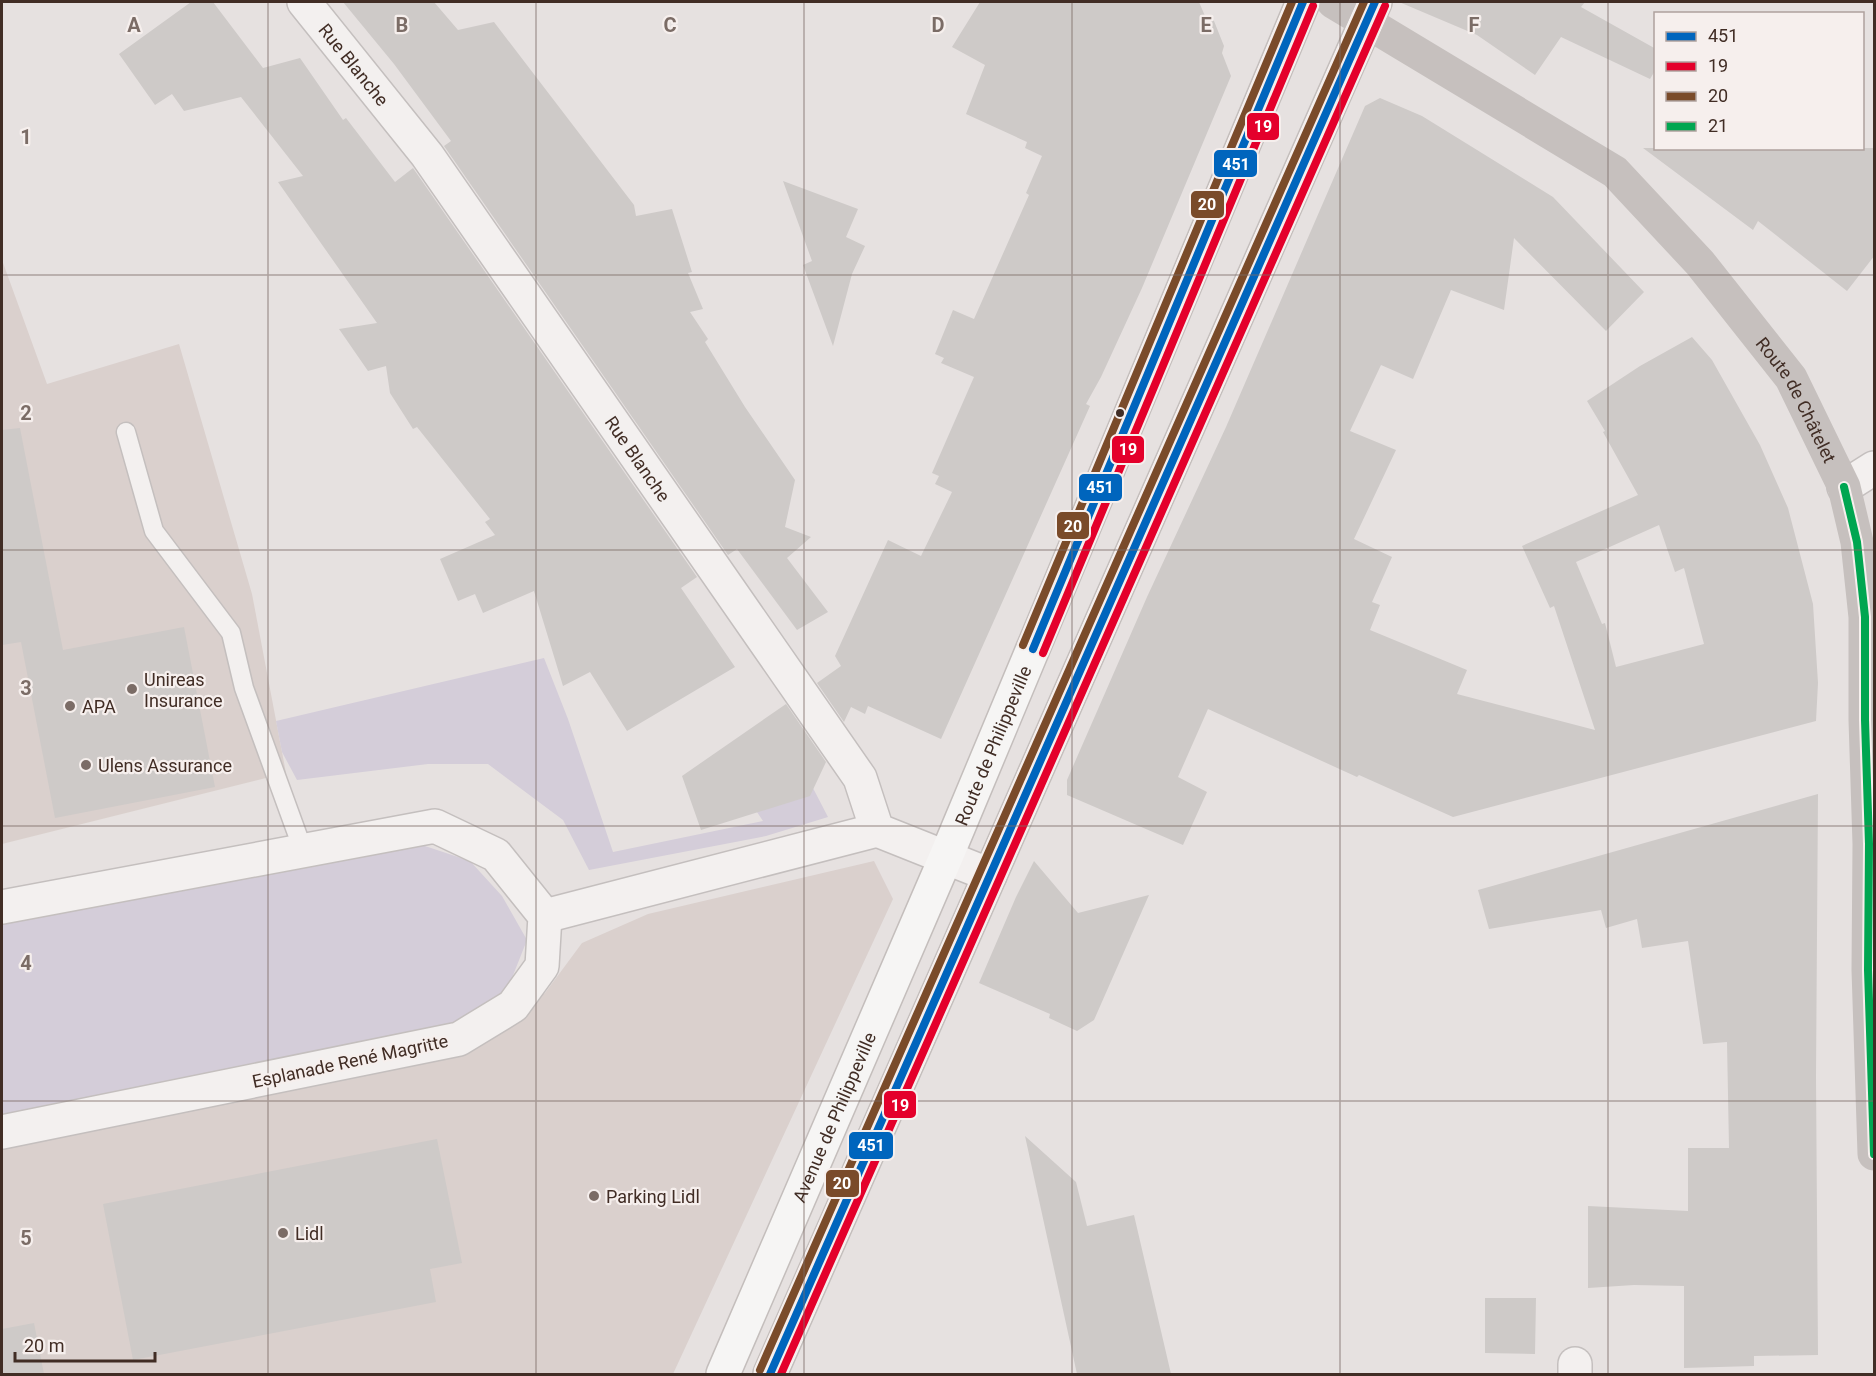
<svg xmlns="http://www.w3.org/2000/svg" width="1876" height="1376" viewBox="0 0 1876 1376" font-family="Roboto,sans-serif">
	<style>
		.built { fill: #dad0cd }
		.green { fill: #d4cdd9 }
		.building { fill: #cecac8; fill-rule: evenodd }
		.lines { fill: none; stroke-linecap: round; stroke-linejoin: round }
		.lane-casing { stroke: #c4bfbe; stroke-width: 21 }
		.street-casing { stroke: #c4bfbe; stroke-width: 36 }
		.primary-casing { stroke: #c4bebc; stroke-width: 36 }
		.lane { stroke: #f3f0ef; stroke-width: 18 }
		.street { stroke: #f3f0ef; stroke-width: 33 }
		.secondary { stroke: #c6c0be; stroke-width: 33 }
		.primary { stroke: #f6f5f4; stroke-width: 33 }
		.bus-1-casing { stroke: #f6efed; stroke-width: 12 }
		.bus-2-casing { stroke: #f6efed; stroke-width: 12 }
		.bus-3-casing { stroke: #f6efed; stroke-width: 12 }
		.bus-4-casing { stroke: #f6efed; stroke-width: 12 }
		.bus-1 { stroke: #0065bd; stroke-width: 8 }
		.bus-2 { stroke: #e4002b; stroke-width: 8 }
		.bus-3 { stroke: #7a4b2a; stroke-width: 8 }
		.bus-4 { stroke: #00a651; stroke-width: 8 }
		.grid { fill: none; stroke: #7b6c66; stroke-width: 1.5; stroke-opacity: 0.55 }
		.bus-dot { fill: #412d25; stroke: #f6efed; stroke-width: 2 }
		.poi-dot { fill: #7b6c66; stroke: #f6efed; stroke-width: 2 }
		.labels { text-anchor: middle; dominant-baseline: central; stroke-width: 4.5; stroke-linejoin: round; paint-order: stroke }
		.street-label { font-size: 18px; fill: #412d25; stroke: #f6efed }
		.poi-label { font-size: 18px; fill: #412d25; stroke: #f6efed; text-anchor: start }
		.grid-label { font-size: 20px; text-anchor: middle; font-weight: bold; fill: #7b6c66; stroke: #f6efed; stroke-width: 4.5; stroke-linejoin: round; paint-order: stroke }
		.line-badge { stroke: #f6efed; stroke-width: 2 }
		.badge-label { font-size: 16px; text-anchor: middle; font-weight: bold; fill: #fff }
	</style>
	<rect width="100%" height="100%" fill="#e6e1e0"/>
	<!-- built -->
	<path class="built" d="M 2,260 L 47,384 L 179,344 L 252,594 L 286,773 L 2,844 Z
		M 874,861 L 893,899 L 673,1374 L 2,1374 L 2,1115 L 475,1029 L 545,993 L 582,943 L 648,914 Z"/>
	<!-- green -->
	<path class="green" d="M 544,658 L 568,719 L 613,852 L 763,821 L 749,800 L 801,765 L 828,817 L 766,836 L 589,870 L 563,820 L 488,764 L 428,764 L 297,780 L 282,752 L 276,721 Z
		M 416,843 L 470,861 L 502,896 L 527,940 L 506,993 L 464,1022 L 2,1118 L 2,921 Z"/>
	<!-- building -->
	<path class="building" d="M 191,2 L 213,2 L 263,68 L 300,58 L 343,120 L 346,118 L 395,182 L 413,168 L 697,577 L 681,588 L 735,667 L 627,731 L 590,672 L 563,686 L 534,591 L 483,613 L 475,594 L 458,601 L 440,559 L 495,535 L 485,522 L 490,519 L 417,427 L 413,429 L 390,393 L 386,366 L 368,371 L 339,329 L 377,323 L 278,182 L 303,176 L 241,97 L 184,111 L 172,94 L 155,105 L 119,54 Z
		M 343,2 L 434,2 L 458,30 L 494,22 L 634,205 L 636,216 L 672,209 L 692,272 L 688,273 L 703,309 L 690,312 L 708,339 L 705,342 L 745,407 L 795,480 L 785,527 L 811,537 L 787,558 L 828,612 L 797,630 L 737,549 L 728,555 L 444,146 L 451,141 L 394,64 Z
		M 980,2 L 1199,2 L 1205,16 L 1214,21 L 1224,46 L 1222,53 L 1231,76 L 1142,288 L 1101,377 L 1086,404 L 1090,406 L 941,739 L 868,706 L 865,714 L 851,707 L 844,722 L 817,683 L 841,666 L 835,656 L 888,540 L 921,556 L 952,492 L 935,484 L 939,476 L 932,473 L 974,377 L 941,363 L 944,358 L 935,354 L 953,310 L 974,319 L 1029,195 L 1026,193 L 1042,156 L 1025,148 L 1027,142 L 966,114 L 985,65 L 952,47 Z
		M 1399,2 L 1585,2 L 1581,7 L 1656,49 L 1656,69 L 1650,79 L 1561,37 L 1535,75 L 1477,35 Z
		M 1380,98 L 1422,116 L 1553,197 L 1644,292 L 1606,331 L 1514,238 L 1504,310 L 1451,290 L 1413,379 L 1381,365 L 1350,431 L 1396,450 L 1354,539 L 1392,557 L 1372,602 L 1380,605 L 1370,630 L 1467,670 L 1457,694 L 1595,730 L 1554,606 L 1550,608 L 1522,546 L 1638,495 L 1603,432 L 1605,431 L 1587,401 L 1640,366 L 1692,337 L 1712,360 L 1760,445 L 1788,508 L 1813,604 L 1818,683 L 1816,721 L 1453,817 L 1359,775 L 1357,777 L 1208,709 L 1178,777 L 1207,792 L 1183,845 L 1067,795 L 1067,780 L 1147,597 L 1226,427 L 1365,106 ZM 1659,525 L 1675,572 L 1684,568 L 1704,644 L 1616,667 L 1605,623 L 1602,624 L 1576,562 Z
		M 1643,148 L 1875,148 L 1875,255 L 1847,291 L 1758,221 L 1753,230 Z
		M 783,181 L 858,209 L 846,237 L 865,246 L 852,274 L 833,346 L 803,265 L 812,261 Z
		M 20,428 L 63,650 L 184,627 L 215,787 L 55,818 L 21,642 L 2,645 L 2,430 Z
		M 786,704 L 826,762 L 810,796 L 701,830 L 682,776 Z
		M 1818,794 L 1816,1077 L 1818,1355 L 1754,1356 L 1754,1366 L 1684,1368 L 1684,1286 L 1634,1285 L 1588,1288 L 1588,1206 L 1688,1211 L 1688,1148 L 1729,1148 L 1727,1042 L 1703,1044 L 1688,941 L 1642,948 L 1637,919 L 1606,928 L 1601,910 L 1489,929 L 1478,890 Z
		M 1034,861 L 1078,913 L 1149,895 L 1094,1020 L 1077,1031 L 1049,1018 L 1050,1014 L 979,983 L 1016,897 Z
		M 1025,1136 L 1076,1182 L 1087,1226 L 1134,1215 L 1171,1374 L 1077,1374 Z
		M 437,1139 L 462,1263 L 430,1269 L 436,1302 L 133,1360 L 103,1204 Z
		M 1485,1298 L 1536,1298 L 1535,1354 L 1485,1353 Z
		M 34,1323 L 44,1374 L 2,1374 L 2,1329 Z"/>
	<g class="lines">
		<defs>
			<path id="lane" d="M 126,432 L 154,531 L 231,633 L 244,688 L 303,850"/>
			<g id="street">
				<path id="s1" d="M 304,2 L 427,155 L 860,778 L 877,830 L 990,875"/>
				<path d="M 1844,487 L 1874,468"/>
				<path d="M 2,907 L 435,826 L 496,855 L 545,916 L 542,966 L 513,1006 L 459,1039 L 2,1132"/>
				<path d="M 545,916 L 877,830"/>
				<path d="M 1575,1364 L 1575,1374"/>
			</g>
			<g id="primary">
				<path id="s3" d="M 723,1374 L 946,857 L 1303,2"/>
				<path d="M 770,1374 L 1375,2"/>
			</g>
		</defs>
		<!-- lane casing -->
		<use href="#lane" class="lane-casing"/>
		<!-- street casing -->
		<use href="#street" class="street-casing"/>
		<!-- primary casing -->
		<use href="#primary" class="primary-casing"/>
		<!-- lane -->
		<use href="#lane" class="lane"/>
		<!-- street -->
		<use href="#street" class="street"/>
		<!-- secondary -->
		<path class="secondary" id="s2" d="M 1333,2 L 1615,172 L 1700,263 L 1791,378 L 1844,487 L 1857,542 L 1865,617 L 1865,720 L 1869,844 L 1868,970 L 1874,1154"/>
		<!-- primary -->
		<use href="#primary" class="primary"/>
		<defs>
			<path id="bus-1" d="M 1033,649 L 1303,2
				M 770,1374 L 1375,2"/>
			<path id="bus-2" d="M 1043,653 L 1313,6
				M 781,1374 L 1385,6"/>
			<path id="bus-3" d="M 1023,645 L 1292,2
				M 760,1370 L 1364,2"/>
			<path id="bus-4" d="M 1844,487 L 1857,542 L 1865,617 L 1865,720 L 1869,844 L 1868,970 L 1874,1154"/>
		</defs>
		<!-- bus-1 casing -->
		<use href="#bus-1" class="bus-1-casing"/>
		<!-- bus-2 casing -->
		<use href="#bus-2" class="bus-2-casing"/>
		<!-- bus-3 casing -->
		<use href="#bus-3" class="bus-3-casing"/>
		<!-- bus-4 casing -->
		<use href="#bus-4" class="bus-4-casing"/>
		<!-- bus-1 -->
		<use href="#bus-1" class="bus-1"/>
		<!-- bus-2 -->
		<use href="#bus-2" class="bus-2"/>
		<!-- bus-3 -->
		<use href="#bus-3" class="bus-3"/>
		<!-- bus-4 -->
		<use href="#bus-4" class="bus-4"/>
	</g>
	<!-- grid -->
	<path class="grid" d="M 268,2 L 268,1374M 536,2 L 536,1374M 804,2 L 804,1374M 1072,2 L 1072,1374M 1340,2 L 1340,1374M 1608,2 L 1608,1374M 2,275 L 1874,275M 2,550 L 1874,550M 2,826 L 1874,826M 2,1101 L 1874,1101"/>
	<!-- markers -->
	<circle class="bus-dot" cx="1120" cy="413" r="5"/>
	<g class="poi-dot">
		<circle cx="132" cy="689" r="6"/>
		<circle cx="70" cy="706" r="6"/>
		<circle cx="86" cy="765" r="6"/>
		<circle cx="594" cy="1196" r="6"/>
		<circle cx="283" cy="1233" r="6"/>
	</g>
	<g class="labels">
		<!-- street labels -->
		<g class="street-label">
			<text stroke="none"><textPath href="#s1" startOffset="80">Rue Blanche</textPath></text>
			<text stroke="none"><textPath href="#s2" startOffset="622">Route de Châtelet</textPath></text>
			<text stroke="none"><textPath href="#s1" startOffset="566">Rue Blanche</textPath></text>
			<text stroke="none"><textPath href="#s3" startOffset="684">Route de Philippeville</textPath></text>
			<text transform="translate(350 1061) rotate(-12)">Esplanade René Magritte</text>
			<text stroke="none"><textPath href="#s3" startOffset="280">Avenue de Philippeville</textPath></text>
		</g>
		<!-- poi labels -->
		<g class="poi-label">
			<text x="144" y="679">Unireas<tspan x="144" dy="21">Insurance</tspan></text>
			<text x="82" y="706">APA</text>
			<text x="98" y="765">Ulens Assurance</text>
			<text x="606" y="1196">Parking Lidl</text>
			<text x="295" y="1233">Lidl</text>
		</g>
	</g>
	<g class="grid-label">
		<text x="134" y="32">A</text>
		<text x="402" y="32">B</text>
		<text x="670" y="32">C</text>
		<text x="938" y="32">D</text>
		<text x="1206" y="32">E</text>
		<text x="1474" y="32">F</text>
		<text x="26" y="144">1</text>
		<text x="26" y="420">2</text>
		<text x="26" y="695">3</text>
		<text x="26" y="970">4</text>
		<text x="26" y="1245">5</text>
	</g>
	<g class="line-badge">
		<rect x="1246" y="112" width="34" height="29" rx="6" fill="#e4002b"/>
		<rect x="1213" y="149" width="45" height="29" rx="6" fill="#0065bd"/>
		<rect x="1190" y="190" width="35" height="29" rx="6" fill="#7a4b2a"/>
		<rect x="1111" y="435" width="34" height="29" rx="6" fill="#e4002b"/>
		<rect x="1078" y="473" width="45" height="29" rx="6" fill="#0065bd"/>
		<rect x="1056" y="511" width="34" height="29" rx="6" fill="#7a4b2a"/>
		<rect x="883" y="1090" width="34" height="29" rx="6" fill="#e4002b"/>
		<rect x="848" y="1131" width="46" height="29" rx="6" fill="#0065bd"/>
		<rect x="825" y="1169" width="35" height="29" rx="6" fill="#7a4b2a"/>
	</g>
	<g class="badge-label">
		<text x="1263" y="132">19</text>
		<text x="1236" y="170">451</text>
		<text x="1207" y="210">20</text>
		<text x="1128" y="455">19</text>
		<text x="1100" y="493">451</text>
		<text x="1073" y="532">20</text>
		<text x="900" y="1111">19</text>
		<text x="871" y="1151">451</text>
		<text x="842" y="1189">20</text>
	</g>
	<!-- border -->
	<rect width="1876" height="1376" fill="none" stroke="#412d25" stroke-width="6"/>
	<!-- legend -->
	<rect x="1654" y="12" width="210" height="138" fill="#f6efed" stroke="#aea19d" stroke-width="1.5"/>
	<rect x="1666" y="32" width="30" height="9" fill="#0065bd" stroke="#aea19d" stroke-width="1.5"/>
	<text x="1708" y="42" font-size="18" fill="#412d25">451</text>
	<rect x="1666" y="62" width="30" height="9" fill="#e4002b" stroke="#aea19d" stroke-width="1.5"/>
	<text x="1708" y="72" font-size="18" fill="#412d25">19</text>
	<rect x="1666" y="92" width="30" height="9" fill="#7a4b2a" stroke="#aea19d" stroke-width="1.5"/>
	<text x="1708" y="102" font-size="18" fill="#412d25">20</text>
	<rect x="1666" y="122" width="30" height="9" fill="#00a651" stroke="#aea19d" stroke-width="1.5"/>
	<text x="1708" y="132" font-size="18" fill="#412d25">21</text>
	<!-- scale -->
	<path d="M15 1352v9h140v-9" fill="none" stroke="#412d25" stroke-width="3"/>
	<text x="24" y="1352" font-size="18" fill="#412d25" stroke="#f6efed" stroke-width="4.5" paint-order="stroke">20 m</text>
</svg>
